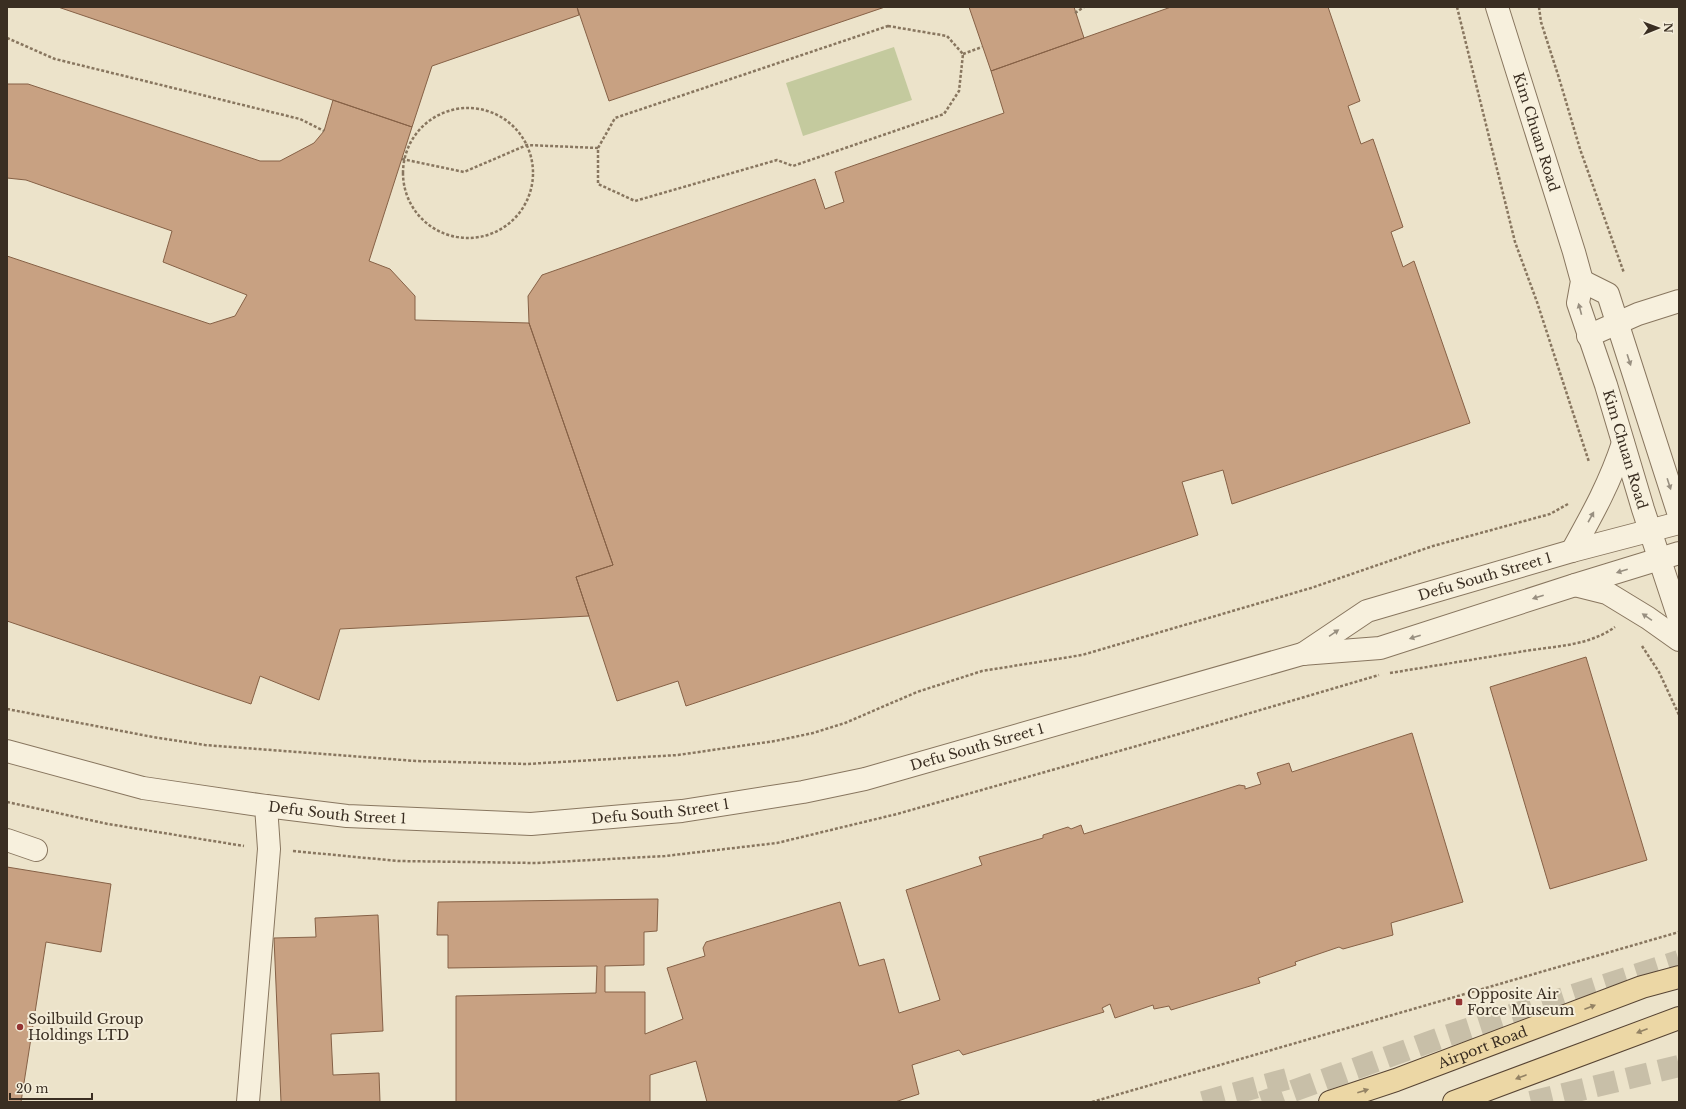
<svg xmlns="http://www.w3.org/2000/svg" width="1686" height="1109" viewBox="0 0 1686 1109" font-family="'Libre Baskerville',serif">
	<style>
		.green { fill: #c4ca9e }
		.building { fill: #c8a182; stroke: #866146 }
		.lines { fill: none; stroke-linecap: round; stroke-linejoin: round }
		.highway-tunnel { stroke: #c8bfa8; stroke-width: 22; stroke-dasharray: 22 11; stroke-linecap: butt }
		.minor-casing { stroke: #88765f; stroke-width: 24 }
		.major-casing { stroke: #574433; stroke-width: 24 }
		.path { stroke: #88765f; stroke-width: 2.5; stroke-dasharray: 3 2; stroke-linecap: butt }
		.minor { stroke: #f7f0dd; stroke-width: 22 }
		.major { stroke: #ecd7a5; stroke-width: 22 }
		.oneway { fill: #988f80 }
		.oneway2 { fill: #938264 }
		.poi-dot { fill: #943433; stroke: #f4edd9; stroke-width: 1.5 }
		.labels { text-anchor: middle; dominant-baseline: central; stroke-width: 4; stroke-linejoin: round; paint-order: stroke }
		.street-label { font-size: 14px; fill: #3a2e22; stroke: #f4edd9 }
		.poi-label { font-size: 14px; fill: #3a2e22; stroke: #f4edd9; text-anchor: start }
	</style>
	<rect width="100%" height="100%" fill="#ece3ca"/>
	<!-- green -->
	<path class="green" d="M 894,47 L 912,100 L 803,136 L 786,83 Z"/>
	<!-- building -->
	<path class="building" d="M 58,7 L 577,7 L 579,15 L 432,66 L 412,127 Z
		M 577,7 L 885,7 L 609,101 Z
		M 969,7 L 1074,7 L 1084,38 L 991,71 Z
		M 1171,7 L 1328,7 L 1360,101 L 1348,106 L 1361,144 L 1373,139 L 1403,227 L 1391,232 L 1403,267 L 1414,261 L 1470,423 L 1232,504 L 1223,470 L 1182,482 L 1198,535 L 686,706 L 678,681 L 617,701 L 576,577 L 613,565 L 529,323 L 528,296 L 542,275 L 815,179 L 825,209 L 844,202 L 835,172 L 1004,113 L 991,71 Z
		M 7,84 L 28,84 L 260,161 L 280,161 L 314,143 L 324,131 L 333,100 L 412,127 L 369,261 L 390,269 L 415,296 L 415,320 L 529,323 L 613,565 L 576,577 L 589,616 L 340,629 L 319,700 L 260,676 L 251,704 L 7,621 L 7,256 L 210,324 L 235,316 L 247,295 L 163,262 L 172,231 L 26,180 L 7,178 Z
		M 1586,657 L 1647,860 L 1550,889 L 1490,687 Z
		M 1412,733 L 1463,902 L 1391,923 L 1393,935 L 1343,949 L 1339,947 L 1295,962 L 1296,965 L 1258,978 L 1260,983 L 1171,1010 L 1169,1006 L 1154,1009 L 1153,1005 L 1115,1018 L 1110,1004 L 1102,1008 L 1104,1012 L 963,1055 L 959,1050 L 912,1065 L 919,1094 L 895,1102 L 707,1102 L 696,1061 L 650,1075 L 650,1102 L 456,1102 L 456,996 L 596,993 L 597,966 L 448,968 L 448,935 L 437,935 L 438,902 L 658,899 L 657,931 L 644,932 L 644,965 L 605,966 L 605,992 L 645,992 L 645,1034 L 683,1019 L 667,968 L 705,956 L 703,948 L 706,942 L 840,902 L 859,966 L 884,959 L 899,1013 L 940,1000 L 906,890 L 982,865 L 979,857 L 1043,838 L 1043,835 L 1068,827 L 1071,829 L 1081,825 L 1084,834 L 1239,785 L 1245,786 L 1245,789 L 1261,784 L 1257,773 L 1289,763 L 1292,772 Z
		M 7,867 L 111,884 L 101,952 L 46,942 L 21,1102 L 7,1102 Z
		M 378,915 L 383,1031 L 331,1034 L 333,1075 L 379,1073 L 380,1102 L 281,1102 L 274,938 L 316,937 L 315,918 Z"/>
	<g class="lines">
		<!-- highway-tunnel -->
		<path class="highway-tunnel" d="M 1203,1102 L 1287,1079
			M 1262,1102 L 1446,1036 L 1679,961
			M 1531,1102 L 1679,1066"/>
		<defs>
			<g id="minor">
				<path id="s1" d="M 1497,7 L 1574,252 L 1582,281 L 1578,303 L 1606,385 L 1643,509 L 1679,618"/>
				<path d="M 1582,281 L 1608,294 L 1679,515"/>
				<path d="M 1588,336 L 1638,314 L 1679,301"/>
				<path d="M 1572,551 C 1592,515 1610,483 1623,443"/>
				<path d="M 1575,585 L 1607,593 L 1648,618 L 1679,640"/>
				<path id="s2" d="M 1303,654 L 1367,611 L 1572,551 L 1679,523"/>
				<path id="s3" d="M 7,751 L 143,788 L 266,806 L 347,816 L 531,824 L 682,811 L 803,792 L 865,779 L 1302,654 L 1380,648 L 1575,585 L 1679,553"/>
				<path d="M 7,840 L 36,850"/>
				<path d="M 248,1102 L 269,849 L 266,806"/>
			</g>
			<g id="major">
				<path id="s4" d="M 1330,1102 L 1396,1080 L 1642,987 L 1679,977"/>
				<path d="M 1454,1102 L 1679,1018"/>
			</g>
		</defs>
		<!-- minor casing -->
		<use href="#minor" class="minor-casing"/>
		<!-- major casing -->
		<use href="#major" class="major-casing"/>
		<!-- path -->
		<path class="path" d="M 1457,7 L 1515,242 L 1537,302 L 1589,462
			M 1539,7 L 1541,22 L 1559,78 L 1580,149 L 1624,273
			M 1075,13 L 1084,7
			M 888,26 L 947,36 L 963,54 L 959,91 L 944,114 L 793,166 L 777,160 L 635,201 L 598,184 L 598,148 L 615,118 Z
			M 7,38 L 55,59 L 300,119 L 324,131
			M 963,54 L 982,47
			M403 173a65 65 0 1 1 130 0a65 65 0 1 1-130 0Z
			M 402,159 L 464,172 L 527,145 L 598,148
			M 1642,646 L 1659,672 L 1679,715
			M 1390,673 C 1433,666 1476,659 1519,652 C 1552,646 1587,647 1615,627
			M 7,709 L 153,737 L 205,745 L 416,761 L 527,764 L 678,755 L 775,741 L 813,733 L 845,723 L 917,692 L 982,671 L 1082,655 L 1311,588 L 1433,546 L 1550,514 L 1568,504
			M 7,802 L 108,824 L 244,846
			M 293,851 L 398,861 L 536,863 L 665,856 L 777,843 L 897,814 L 1179,734 L 1379,675
			M 1092,1102 L 1679,932"/>
		<!-- minor -->
		<use href="#minor" class="minor"/>
		<!-- major -->
		<use href="#major" class="major"/>
	</g>
	<!-- one-way arrows -->
	<defs><path id="oneway-solid" d="M-6-.8H1V-3.2L6.5 0L1 3.2V.8H-6Z"/></defs>
	<g class="oneway">
		<use href="#oneway-solid" transform="translate(1580 309) rotate(-105)"/>
		<use href="#oneway-solid" transform="translate(1629 360) rotate(72)"/>
		<use href="#oneway-solid" transform="translate(1669 484) rotate(72)"/>
		<use href="#oneway-solid" transform="translate(1591 517) rotate(-61)"/>
		<use href="#oneway-solid" transform="translate(1622 571) rotate(163)"/>
		<use href="#oneway-solid" transform="translate(1538 597) rotate(162)"/>
		<use href="#oneway-solid" transform="translate(1647 617) rotate(-146)"/>
		<use href="#oneway-solid" transform="translate(1334 633) rotate(-34)"/>
		<use href="#oneway-solid" transform="translate(1415 637) rotate(162)"/>
	</g>
	<g class="oneway2">
		<use href="#oneway-solid" transform="translate(1590 1007) rotate(-21)"/>
		<use href="#oneway-solid" transform="translate(1642 1031) rotate(159)"/>
		<use href="#oneway-solid" transform="translate(1521 1077) rotate(159)"/>
		<use href="#oneway-solid" transform="translate(1363 1091) rotate(-18)"/>
	</g>
	<!-- markers -->
	<g class="poi-dot">
		<rect x="1455" y="998" width="8" height="8" rx="2"/>
		<circle cx="20" cy="1027" r="4"/>
	</g>
	<g class="labels">
		<!-- street labels -->
		<g class="street-label">
			<text stroke="none"><textPath href="#s1" startOffset="131">Kim Chuan Road</textPath></text>
			<text stroke="none"><textPath href="#s1" startOffset="463">Kim Chuan Road</textPath></text>
			<text stroke="none"><textPath href="#s2" startOffset="200">Defu South Street 1</textPath></text>
			<text stroke="none"><textPath href="#s3" startOffset="985">Defu South Street 1</textPath></text>
			<text stroke="none"><textPath href="#s3" startOffset="661">Defu South Street 1</textPath></text>
			<text stroke="none"><textPath href="#s3" startOffset="337">Defu South Street 1</textPath></text>
			<text stroke="none"><textPath href="#s4" startOffset="162">Airport Road</textPath></text>
		</g>
		<!-- poi labels -->
		<g class="poi-label">
			<text x="1467" y="994">Opposite Air<tspan x="1467" dy="16">Force Museum</tspan></text>
			<text x="28" y="1019">Soilbuild Group<tspan x="28" dy="16">Holdings LTD</tspan></text>
		</g>
	</g>
	<!-- border -->
	<rect width="1686" height="1109" fill="none" stroke="#3a2e22" stroke-width="16"/>
	<!-- north arrow -->
	<g transform="translate(1658 28) rotate(89)" stroke="#f4edd9" stroke-width="3" paint-order="stroke">
	<path d="M0-3L7 15L0 10L-7 15Z" fill="#3a2e22"/>
	<text y="-6" font-size="11" font-weight="bold" text-anchor="middle" fill="#3a2e22">N</text>
	</g>
	<!-- scale -->
	<path d="M10 1093v6h82v-6" fill="none" stroke="#3a2e22" stroke-width="2"/>
	<text x="16" y="1093" font-size="12" fill="#3a2e22" stroke="#f4edd9" stroke-width="3" paint-order="stroke">20 m</text>
</svg>
